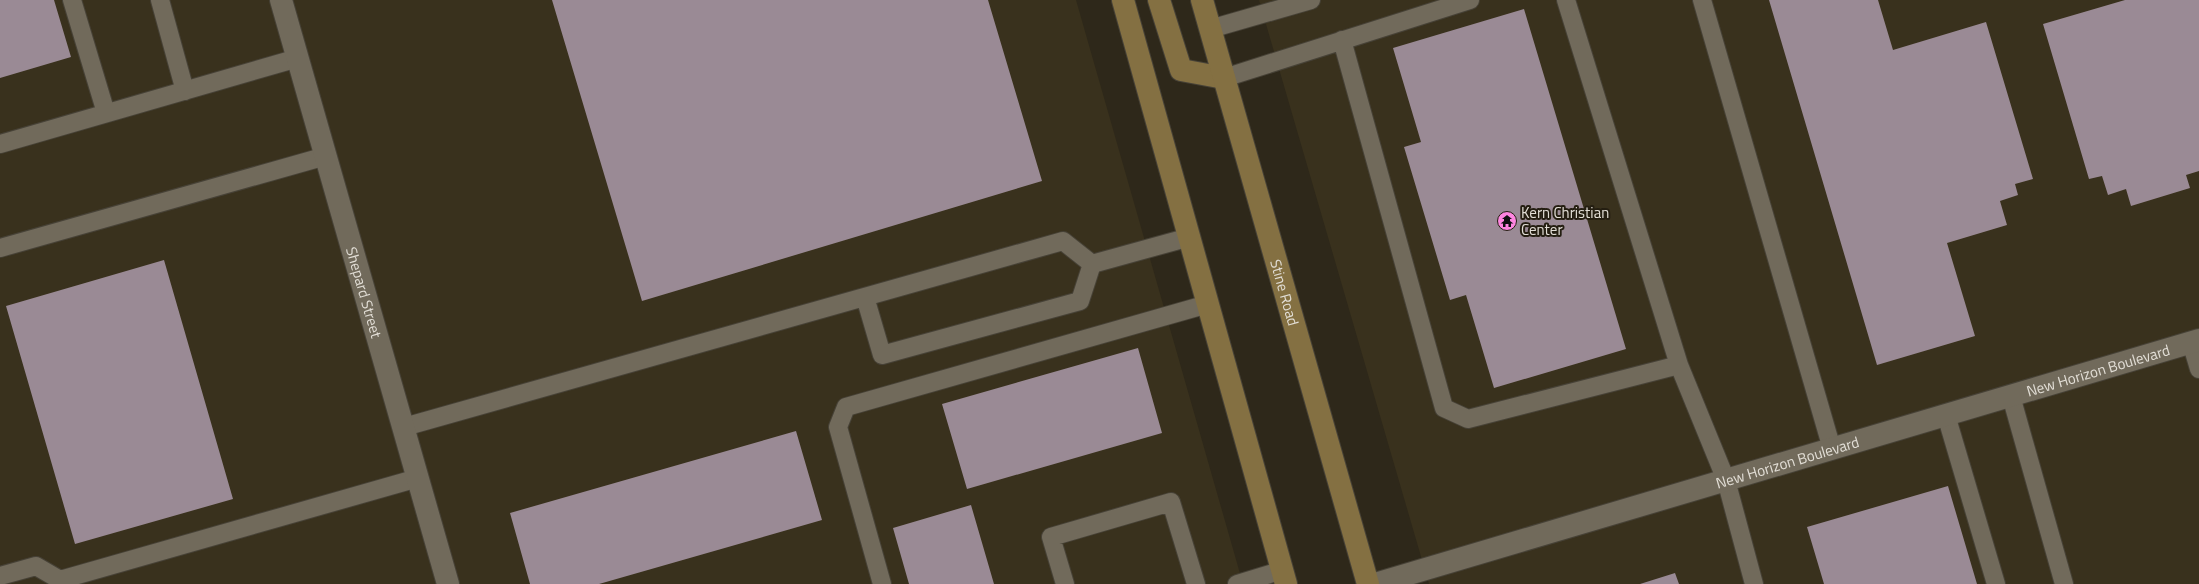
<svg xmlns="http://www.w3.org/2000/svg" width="2199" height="584" viewBox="0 0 2199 584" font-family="'Titillium Web',sans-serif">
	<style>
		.built { fill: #39311d }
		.building { fill: #9a8a95 }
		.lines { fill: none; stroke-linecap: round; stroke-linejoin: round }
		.lane-casing { stroke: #474237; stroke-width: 20 }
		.street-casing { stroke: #474237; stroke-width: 24 }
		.secondary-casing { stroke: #474237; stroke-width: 24 }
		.lane { stroke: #716a5b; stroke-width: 18 }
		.street { stroke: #716a5b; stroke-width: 22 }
		.secondary { stroke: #847042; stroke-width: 22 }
		.labels { text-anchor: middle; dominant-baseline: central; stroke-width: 4; stroke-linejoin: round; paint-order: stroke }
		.poi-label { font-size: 15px; fill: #e2ded6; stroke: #241e11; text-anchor: start }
		.street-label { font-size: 15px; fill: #e2ded6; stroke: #241e11 }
	</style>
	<rect width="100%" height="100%" fill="#2e281a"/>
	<!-- built -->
	<path class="built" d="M 0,0 L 1076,0 L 1243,584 L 0,584 Z
		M 1259,0 L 2199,0 L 2199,584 L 1429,584 Z"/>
	<!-- building -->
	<path class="building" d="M 0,0 L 54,0 L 71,57 L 0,78 Z
		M 552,0 L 988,0 L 1042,181 L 642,301 Z
		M 1769,0 L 1878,0 L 1893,50 L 1986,22 L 2033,179 L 2015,184 L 2018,195 L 2000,201 L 2007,225 L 1947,243 L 1975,336 L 1877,365 Z
		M 2125,0 L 2199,0 L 2199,171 L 2186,175 L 2190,188 L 2131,206 L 2126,189 L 2108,195 L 2102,176 L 2089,179 L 2043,24 Z
		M 1524,9 L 1626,349 L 1494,388 L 1466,295 L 1450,300 L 1404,147 L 1421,142 L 1393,48 Z
		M 164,260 L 233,499 L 75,544 L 6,306 Z
		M 1138,348 L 1162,433 L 967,489 L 942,404 Z
		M 796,431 L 822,520 L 599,584 L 530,584 L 510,513 Z
		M 1948,486 L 1977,584 L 1824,584 L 1807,527 Z
		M 971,505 L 994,584 L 909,584 L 893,528 Z
		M 1675,573 L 1679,584 L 1640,584 Z"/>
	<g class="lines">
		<defs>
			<path id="lane" d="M 72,0 L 106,113
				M 160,0 L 185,91
				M 1702,0 L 1832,449
				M 1210,29 L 1311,0
				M 1342,40 L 1444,408 L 1468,419 L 1679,365 L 1566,0
				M 1224,78 L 1470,0
				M 0,144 L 298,58
				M 0,248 L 326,156
				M 865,297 L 882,355 L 1080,301 L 1092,264
				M 2191,342 L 2199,369
				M 1679,365 L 1726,480 L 1754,584
				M 2011,396 L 2064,584
				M 1946,415 L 1996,584
				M 404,427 L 1063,241 L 1092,264 L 1190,237
				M 0,576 L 36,566 L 60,580 L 418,478
				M 882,584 L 838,427 L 846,407 L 1208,304
				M 1065,584 L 1051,537 L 1171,502 L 1196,584
				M 1237,584 L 1283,570"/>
			<g id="street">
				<path id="s1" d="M 281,0 L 448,584"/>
				<path id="s2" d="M 1375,584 L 2199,340"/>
			</g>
			<g id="secondary">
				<path d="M 1123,0 L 1286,584"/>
				<path d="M 1159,0 L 1181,70 L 1224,78"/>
				<path id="s3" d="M 1202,0 L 1368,584"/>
			</g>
		</defs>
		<!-- lane casing -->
		<use href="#lane" class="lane-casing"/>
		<!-- street casing -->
		<use href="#street" class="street-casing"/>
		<!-- secondary casing -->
		<use href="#secondary" class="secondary-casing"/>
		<!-- lane -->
		<use href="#lane" class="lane"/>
		<!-- street -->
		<use href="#street" class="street"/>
		<!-- secondary -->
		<use href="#secondary" class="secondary"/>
	</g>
	<!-- icons -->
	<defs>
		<symbol id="temple-disc" viewBox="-11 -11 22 22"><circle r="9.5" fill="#fe85e0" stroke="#241e11"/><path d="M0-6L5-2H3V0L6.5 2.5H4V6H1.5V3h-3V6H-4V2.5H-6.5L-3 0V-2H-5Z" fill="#111"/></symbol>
	</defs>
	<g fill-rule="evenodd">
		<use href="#temple-disc" x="1496" y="210" width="22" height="22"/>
	</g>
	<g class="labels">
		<!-- poi labels -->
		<g class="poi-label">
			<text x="1521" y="212">Kern Christian<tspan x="1521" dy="17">Center</tspan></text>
		</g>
		<!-- street labels -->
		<g class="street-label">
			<text stroke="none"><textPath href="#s1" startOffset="304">Shepard Street</textPath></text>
			<text stroke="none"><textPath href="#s3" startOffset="304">Stine Road</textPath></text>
			<text stroke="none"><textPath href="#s2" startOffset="754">New Horizon Boulevard</textPath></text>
			<text stroke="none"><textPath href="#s2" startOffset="430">New Horizon Boulevard</textPath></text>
		</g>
	</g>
</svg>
